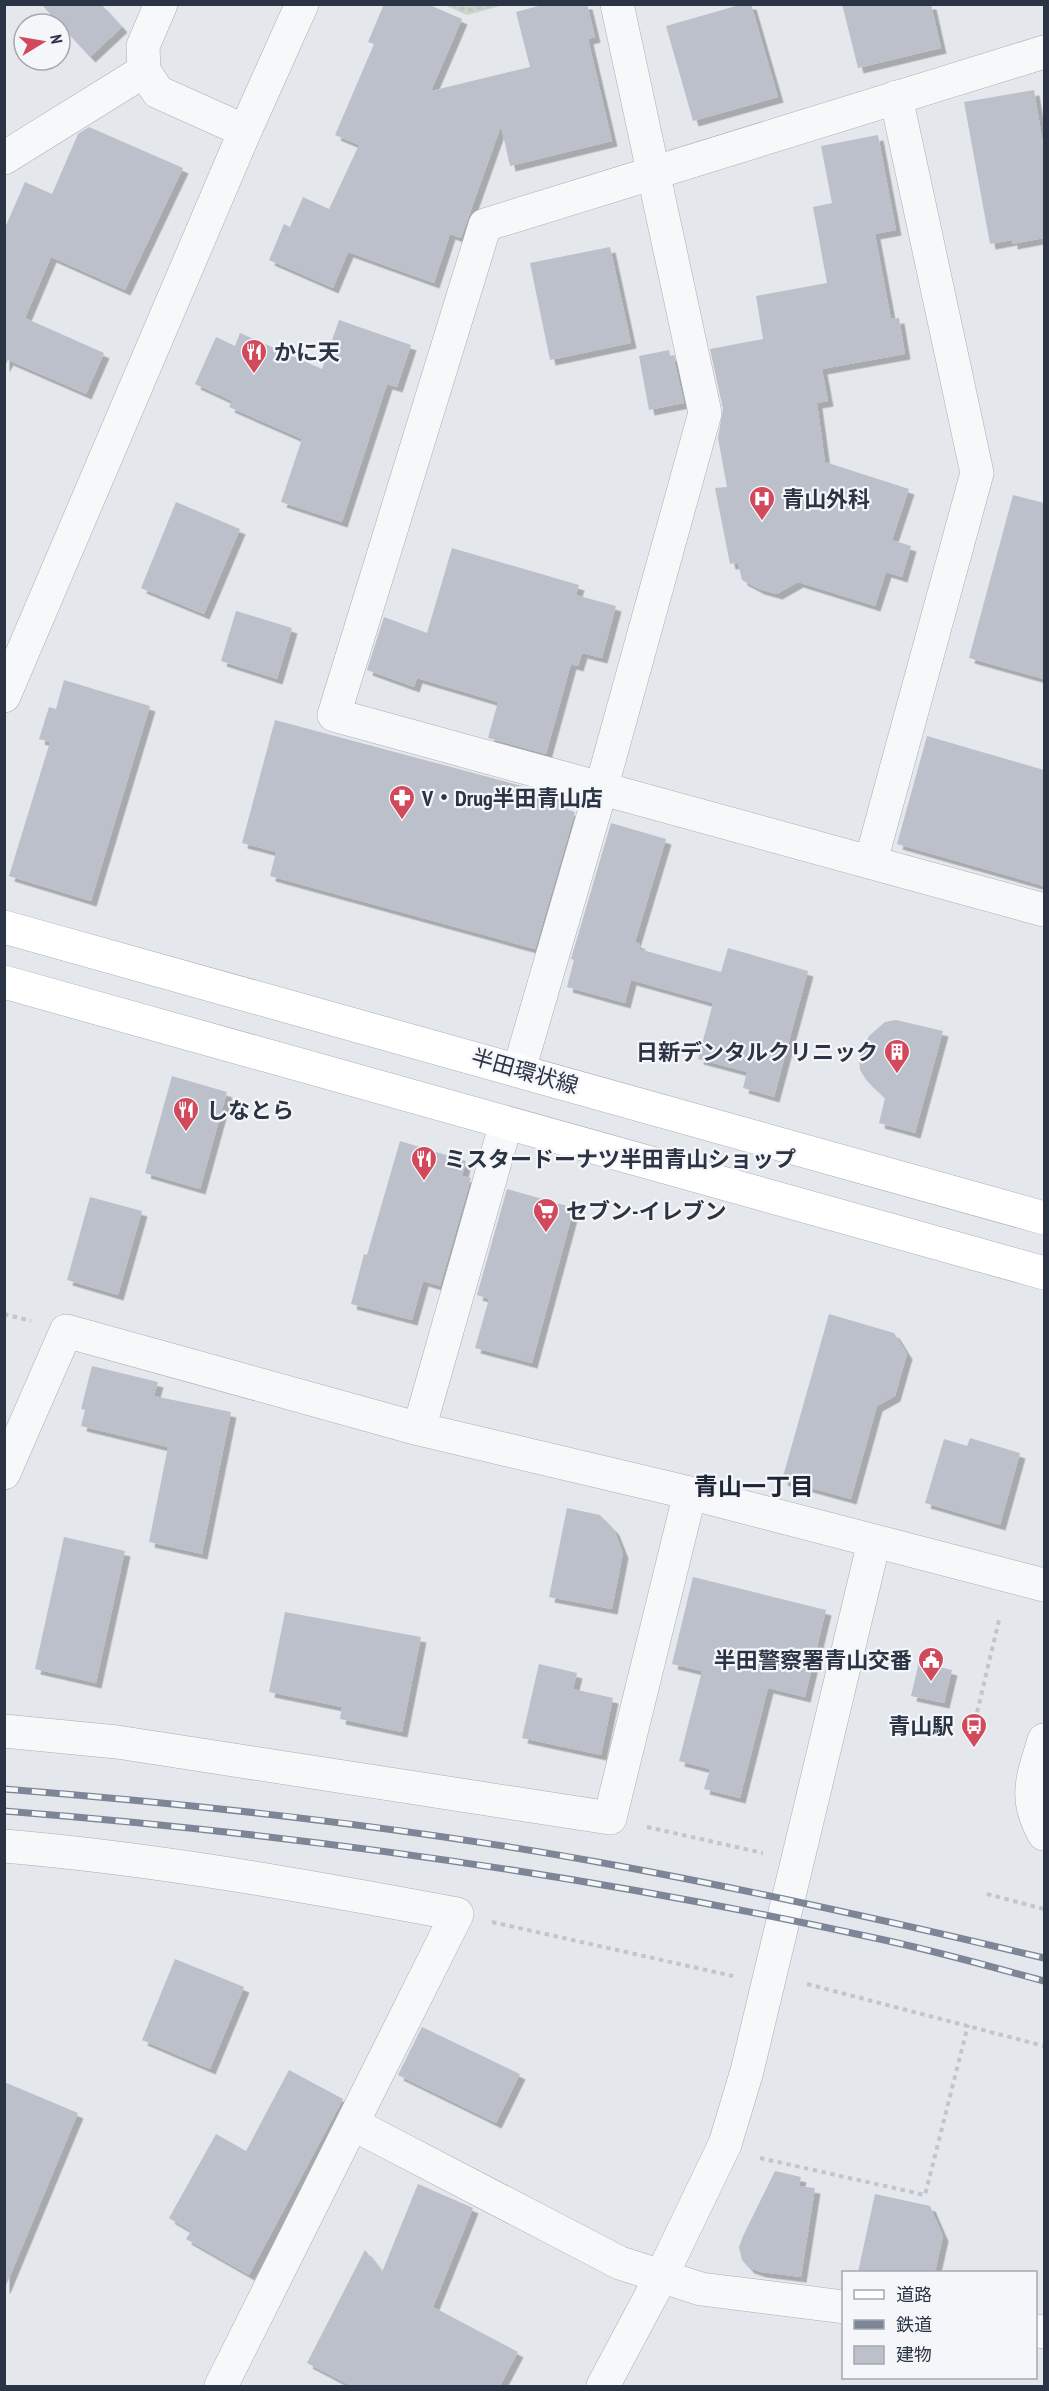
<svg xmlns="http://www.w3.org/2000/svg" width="1049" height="2391" viewBox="0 0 1049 2391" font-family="'PT Sans Narrow','Noto Sans JP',sans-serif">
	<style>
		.green { fill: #c9d6c5 }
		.building { fill: #bbc0ca; filter: url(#shadow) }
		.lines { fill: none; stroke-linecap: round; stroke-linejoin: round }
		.minor-casing { stroke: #a9aeb7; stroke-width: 34 }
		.tertiary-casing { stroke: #a9aeb7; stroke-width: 34 }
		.secondary-casing { stroke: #a9aeb7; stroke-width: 34 }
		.path { stroke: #c2c5cb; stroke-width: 4; stroke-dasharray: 4.5 4.5; stroke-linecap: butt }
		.minor { stroke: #f7f8fa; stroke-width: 33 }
		.tertiary { stroke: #f7f8fa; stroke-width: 33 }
		.secondary { stroke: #fff; stroke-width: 33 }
		.rail-casing { stroke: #7d8696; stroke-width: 7 }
		.rail { stroke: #f4f6f9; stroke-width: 4.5; stroke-dasharray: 14; stroke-linecap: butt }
		.labels { text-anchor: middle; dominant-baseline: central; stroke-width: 4.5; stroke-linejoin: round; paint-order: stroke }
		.poi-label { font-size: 22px; font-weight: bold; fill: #2b3445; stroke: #f4f6f9; text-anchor: start }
		.street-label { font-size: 22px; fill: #2b3445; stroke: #f4f6f9 }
		.neighbourhood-label { font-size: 24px; font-weight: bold; fill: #1d2536; stroke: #f4f6f9 }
	</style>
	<defs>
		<filter id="shadow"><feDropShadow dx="5.5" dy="5.5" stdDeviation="0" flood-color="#0004"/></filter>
	</defs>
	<rect width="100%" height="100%" fill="#e4e7ec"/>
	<!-- green -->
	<path class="green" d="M 444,5 L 444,4 L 504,5 L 467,15 Z"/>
	<!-- building -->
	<path class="building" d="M 41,4 L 101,4 L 122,27 L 90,57 Z
		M 384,4 L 427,4 L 462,19 L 431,91 L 530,67 L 516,12 L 546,4 L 587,4 L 595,37 L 588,39 L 612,141 L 510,166 L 501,126 L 461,238 L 450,234 L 434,283 L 348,252 L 333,288 L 269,260 L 284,224 L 290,227 L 303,197 L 329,209 L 359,145 L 335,135 L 374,44 L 368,42 Z
		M 743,4 L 751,4 L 778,97 L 693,121 L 666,26 Z
		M 842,4 L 931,4 L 941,48 L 858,68 Z
		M 1034,90 L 1044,150 L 1044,238 L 1012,244 L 1012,240 L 990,244 L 964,102 Z
		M 89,127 L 183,168 L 125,290 L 51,257 L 25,318 L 104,353 L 86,394 L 8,360 L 4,367 L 4,230 L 25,182 L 52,194 L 78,134 Z
		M 878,135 L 896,230 L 875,234 L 891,319 L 899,318 L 905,354 L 822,369 L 828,401 L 817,403 L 825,462 L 909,489 L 892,540 L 911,546 L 902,577 L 886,572 L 875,606 L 798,582 L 777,594 L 759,589 L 742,580 L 738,563 L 730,564 L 715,488 L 727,487 L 718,438 L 723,409 L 710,349 L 763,339 L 756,296 L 827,283 L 813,207 L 832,203 L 821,146 Z
		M 610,247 L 631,343 L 550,360 L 530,263 Z
		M 339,320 L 411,345 L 397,387 L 387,384 L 342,522 L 281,502 L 302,439 L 229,407 L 232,401 L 195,384 L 216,337 L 235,346 L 240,333 L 322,369 Z
		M 669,350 L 670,356 L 673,355 L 684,403 L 649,410 L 639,356 Z
		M 1013,495 L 1044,503 L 1044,679 L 969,658 Z
		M 176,502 L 240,529 L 204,614 L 141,588 Z
		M 452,548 L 579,585 L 576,595 L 616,606 L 602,658 L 582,653 L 578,666 L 571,664 L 546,754 L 488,738 L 498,702 L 417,678 L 414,687 L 367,670 L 384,617 L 427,633 Z
		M 236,611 L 292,628 L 277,679 L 221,661 Z
		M 64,680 L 150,706 L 91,901 L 9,876 L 50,742 L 39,739 L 49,707 L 56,709 Z
		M 275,720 L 537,790 L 536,793 L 563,800 L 561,808 L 575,812 L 535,949 L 270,876 L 276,852 L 242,843 Z
		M 927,736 L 1044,770 L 1044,886 L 897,844 Z
		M 611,823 L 666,839 L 635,942 L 640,944 L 639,949 L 721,972 L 728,948 L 808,971 L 774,1097 L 743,1088 L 747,1072 L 698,1059 L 713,1003 L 631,980 L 625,1003 L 567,987 L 574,960 L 571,959 Z
		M 896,1020 L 943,1031 L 915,1133 L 879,1123 L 885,1098 L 867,1081 L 860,1070 L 859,1058 L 869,1036 L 885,1022 Z
		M 172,1076 L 227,1092 L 200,1189 L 145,1173 Z
		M 400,1141 L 466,1161 L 462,1176 L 471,1178 L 440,1286 L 423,1281 L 412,1320 L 351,1304 L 364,1254 L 367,1255 Z
		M 507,1189 L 574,1208 L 532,1363 L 475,1348 L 489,1299 L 477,1295 Z
		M 90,1197 L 142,1211 L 118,1295 L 67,1280 Z
		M 829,1314 L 894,1333 L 907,1354 L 895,1396 L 877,1406 L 851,1499 L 782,1480 Z
		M 92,1366 L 158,1382 L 154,1396 L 231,1412 L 202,1554 L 149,1542 L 168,1447 L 81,1426 L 85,1410 L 81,1409 Z
		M 970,1438 L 1020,1453 L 1000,1525 L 925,1503 L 944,1439 L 967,1446 Z
		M 567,1508 L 600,1515 L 614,1530 L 623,1553 L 612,1609 L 549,1597 Z
		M 64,1537 L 125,1551 L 96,1683 L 35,1669 Z
		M 693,1577 L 826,1610 L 805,1697 L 768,1688 L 740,1798 L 704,1789 L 710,1769 L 679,1761 L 702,1671 L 672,1664 Z
		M 285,1612 L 421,1637 L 402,1732 L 340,1719 L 342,1707 L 269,1692 Z
		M 919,1662 L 952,1670 L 944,1703 L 911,1696 Z
		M 539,1664 L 577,1673 L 573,1689 L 613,1698 L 601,1755 L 522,1738 Z
		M 175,1959 L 244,1987 L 210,2069 L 142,2040 Z
		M 422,2027 L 520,2074 L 496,2123 L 398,2075 Z
		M 289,2070 L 343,2099 L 249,2275 L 186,2239 L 191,2231 L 169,2218 L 216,2134 L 246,2151 Z
		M 4,2082 L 78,2113 L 5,2288 L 4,2288 Z
		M 775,2171 L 801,2177 L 799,2186 L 815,2188 L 801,2277 L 761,2272 L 749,2268 L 742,2260 L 739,2247 L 743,2236 Z
		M 418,2184 L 473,2208 L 433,2307 L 518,2352 L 500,2386 L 351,2386 L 307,2363 L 365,2250 L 382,2272 Z
		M 875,2194 L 930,2206 L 943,2236 L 935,2272 L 858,2272 Z"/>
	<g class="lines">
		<defs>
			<path id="minor" d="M 161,4 L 143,46 L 144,71 L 158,92 L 245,131
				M 1044,52 L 485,225 L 334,715 L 1044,910
				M 4,158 L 144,71
				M 871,861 L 977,473 L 896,97
				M 519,1070 L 601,789 L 705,413 L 617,4
				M 419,1429 L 506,1123
				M 4,1473 L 66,1331 L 419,1429 L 690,1493 L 1044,1585
				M 4,1731 L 117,1742 L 610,1818 L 690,1493
				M 1044,1740 C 1033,1778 1023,1797 1044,1834
				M 4,1846 C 157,1859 307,1886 457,1914 L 221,2386
				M 353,2124 L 620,2263 L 701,2289 L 844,2307
				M 1036,2331 L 1044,2332"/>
			<path id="tertiary" d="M 4,696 L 245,131 L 302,4
				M 603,2386 L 661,2277 L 725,2144 L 747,2071 L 874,1542"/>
			<path id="secondary" d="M 4,927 L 1044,1218
				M 4,982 L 1044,1273"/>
		</defs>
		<!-- minor casing -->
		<use href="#minor" class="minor-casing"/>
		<!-- tertiary casing -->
		<use href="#tertiary" class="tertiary-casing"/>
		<!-- secondary casing -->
		<use href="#secondary" class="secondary-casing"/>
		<!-- path -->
		<path class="path" d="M 452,4 L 466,11 L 494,4
			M 4,1314 L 31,1321
			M 975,1721 L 999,1620
			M 647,1827 L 763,1853
			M 987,1894 L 1044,1909
			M 492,1922 L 733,1976
			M 807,1984 L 1044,2046
			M 760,2158 L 925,2195 L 968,2025"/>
		<!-- minor -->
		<use href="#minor" class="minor"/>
		<!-- tertiary -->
		<use href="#tertiary" class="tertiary"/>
		<!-- secondary -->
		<use href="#secondary" class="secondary"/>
		<defs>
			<path id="rail" d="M 4,1789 C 206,1805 416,1828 614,1865 C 759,1892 902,1924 1044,1958
				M 4,1811 C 296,1834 589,1875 875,1938 C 932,1950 988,1966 1044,1981"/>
		</defs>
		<!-- rail casing -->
		<use href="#rail" class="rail-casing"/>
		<!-- rail -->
		<use href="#rail" class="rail"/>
	</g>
	<!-- icons -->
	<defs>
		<symbol id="restaurant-pin" viewBox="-11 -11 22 30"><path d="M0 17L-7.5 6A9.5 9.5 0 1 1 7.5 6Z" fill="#d1495b" stroke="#f4f6f9"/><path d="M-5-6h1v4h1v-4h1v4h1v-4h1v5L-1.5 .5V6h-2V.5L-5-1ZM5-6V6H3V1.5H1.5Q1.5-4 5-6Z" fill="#fff"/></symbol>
		<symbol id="hospital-pin" viewBox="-11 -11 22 30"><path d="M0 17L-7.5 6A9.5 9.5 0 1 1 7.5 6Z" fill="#d1495b" stroke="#f4f6f9"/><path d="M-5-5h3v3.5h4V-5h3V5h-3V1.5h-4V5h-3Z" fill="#fff"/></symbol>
		<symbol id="pharmacy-pin" viewBox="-11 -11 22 30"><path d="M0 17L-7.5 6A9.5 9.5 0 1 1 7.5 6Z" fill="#d1495b" stroke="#f4f6f9"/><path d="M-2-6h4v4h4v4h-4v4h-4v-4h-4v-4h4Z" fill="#fff"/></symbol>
		<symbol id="building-pin" viewBox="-11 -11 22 30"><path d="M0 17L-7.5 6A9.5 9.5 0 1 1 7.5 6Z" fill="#d1495b" stroke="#f4f6f9"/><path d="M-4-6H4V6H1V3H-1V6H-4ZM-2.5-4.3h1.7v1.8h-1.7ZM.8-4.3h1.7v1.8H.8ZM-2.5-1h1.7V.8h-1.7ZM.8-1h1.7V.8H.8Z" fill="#fff"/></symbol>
		<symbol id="supermarket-pin" viewBox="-11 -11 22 30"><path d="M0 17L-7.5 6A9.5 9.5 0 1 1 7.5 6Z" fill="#d1495b" stroke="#f4f6f9"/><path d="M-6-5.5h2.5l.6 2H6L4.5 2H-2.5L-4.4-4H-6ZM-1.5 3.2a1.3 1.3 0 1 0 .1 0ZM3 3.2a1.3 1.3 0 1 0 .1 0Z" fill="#fff"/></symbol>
		<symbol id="civic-pin" viewBox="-11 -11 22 30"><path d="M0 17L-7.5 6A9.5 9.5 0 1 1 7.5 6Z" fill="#d1495b" stroke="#f4f6f9"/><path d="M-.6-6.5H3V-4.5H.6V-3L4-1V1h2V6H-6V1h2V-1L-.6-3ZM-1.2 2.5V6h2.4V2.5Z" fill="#fff"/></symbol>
		<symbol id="bus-pin" viewBox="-11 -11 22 30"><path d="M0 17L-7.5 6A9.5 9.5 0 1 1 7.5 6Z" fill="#d1495b" stroke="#f4f6f9"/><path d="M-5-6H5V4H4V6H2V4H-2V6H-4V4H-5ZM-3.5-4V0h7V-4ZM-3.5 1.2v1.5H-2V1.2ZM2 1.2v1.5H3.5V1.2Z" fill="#fff"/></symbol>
	</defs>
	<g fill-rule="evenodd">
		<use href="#restaurant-pin" x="239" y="337" width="30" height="40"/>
		<use href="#hospital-pin" x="747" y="484" width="30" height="40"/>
		<use href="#pharmacy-pin" x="387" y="783" width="30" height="40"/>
		<use href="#building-pin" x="882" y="1037" width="30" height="40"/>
		<use href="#restaurant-pin" x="171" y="1095" width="30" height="40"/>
		<use href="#restaurant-pin" x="409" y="1144" width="30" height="40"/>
		<use href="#supermarket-pin" x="531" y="1196" width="30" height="40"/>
		<use href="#civic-pin" x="916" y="1645" width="30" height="40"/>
		<use href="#bus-pin" x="959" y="1711" width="30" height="40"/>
	</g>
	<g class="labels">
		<!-- poi labels -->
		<g class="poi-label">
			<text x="274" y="352">かに天</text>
			<text x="782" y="499">青山外科</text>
			<text x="422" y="798">V・Drug半田青山店</text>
			<text x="878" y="1052" text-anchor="end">日新デンタルクリニック</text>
			<text x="206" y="1110">しなとら</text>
			<text x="444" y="1159">ミスタードーナツ半田青山ショップ</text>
			<text x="566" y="1211">セブン-イレブン</text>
			<text x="912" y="1660" text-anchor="end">半田警察署青山交番</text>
			<text x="954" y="1726" text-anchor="end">青山駅</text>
		</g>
		<!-- street labels -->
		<g class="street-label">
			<text transform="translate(525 1071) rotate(16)">半田環状線</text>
		</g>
		<!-- neighbourhood labels -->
		<g class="neighbourhood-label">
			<text x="754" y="1486">青山一丁目</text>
		</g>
	</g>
	<!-- border -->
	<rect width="1049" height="2391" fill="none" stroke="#2b3445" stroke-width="12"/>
	<!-- legend -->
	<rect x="842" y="2271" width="195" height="108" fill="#f4f6f9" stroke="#a4a8b1" stroke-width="1.5"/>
	<rect x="854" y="2290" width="30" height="9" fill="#ffffff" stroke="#a4a8b1" stroke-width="1.5"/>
	<text x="896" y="2301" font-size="18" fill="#2b3445">道路</text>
	<rect x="854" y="2320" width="30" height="9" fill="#7d8696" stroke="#a4a8b1" stroke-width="1.5"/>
	<text x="896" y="2331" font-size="18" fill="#2b3445">鉄道</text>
	<rect x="854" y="2346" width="30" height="18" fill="#bbc0ca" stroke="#a4a8b1" stroke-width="1.5"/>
	<text x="896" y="2361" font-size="18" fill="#2b3445">建物</text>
	<!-- north arrow -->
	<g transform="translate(42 42) rotate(79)"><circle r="28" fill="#f4f6f9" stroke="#a4a8b1" stroke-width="1.5"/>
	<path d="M0-4.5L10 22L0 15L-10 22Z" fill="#d1495b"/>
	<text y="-9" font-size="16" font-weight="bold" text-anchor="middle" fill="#2b3445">N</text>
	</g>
</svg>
